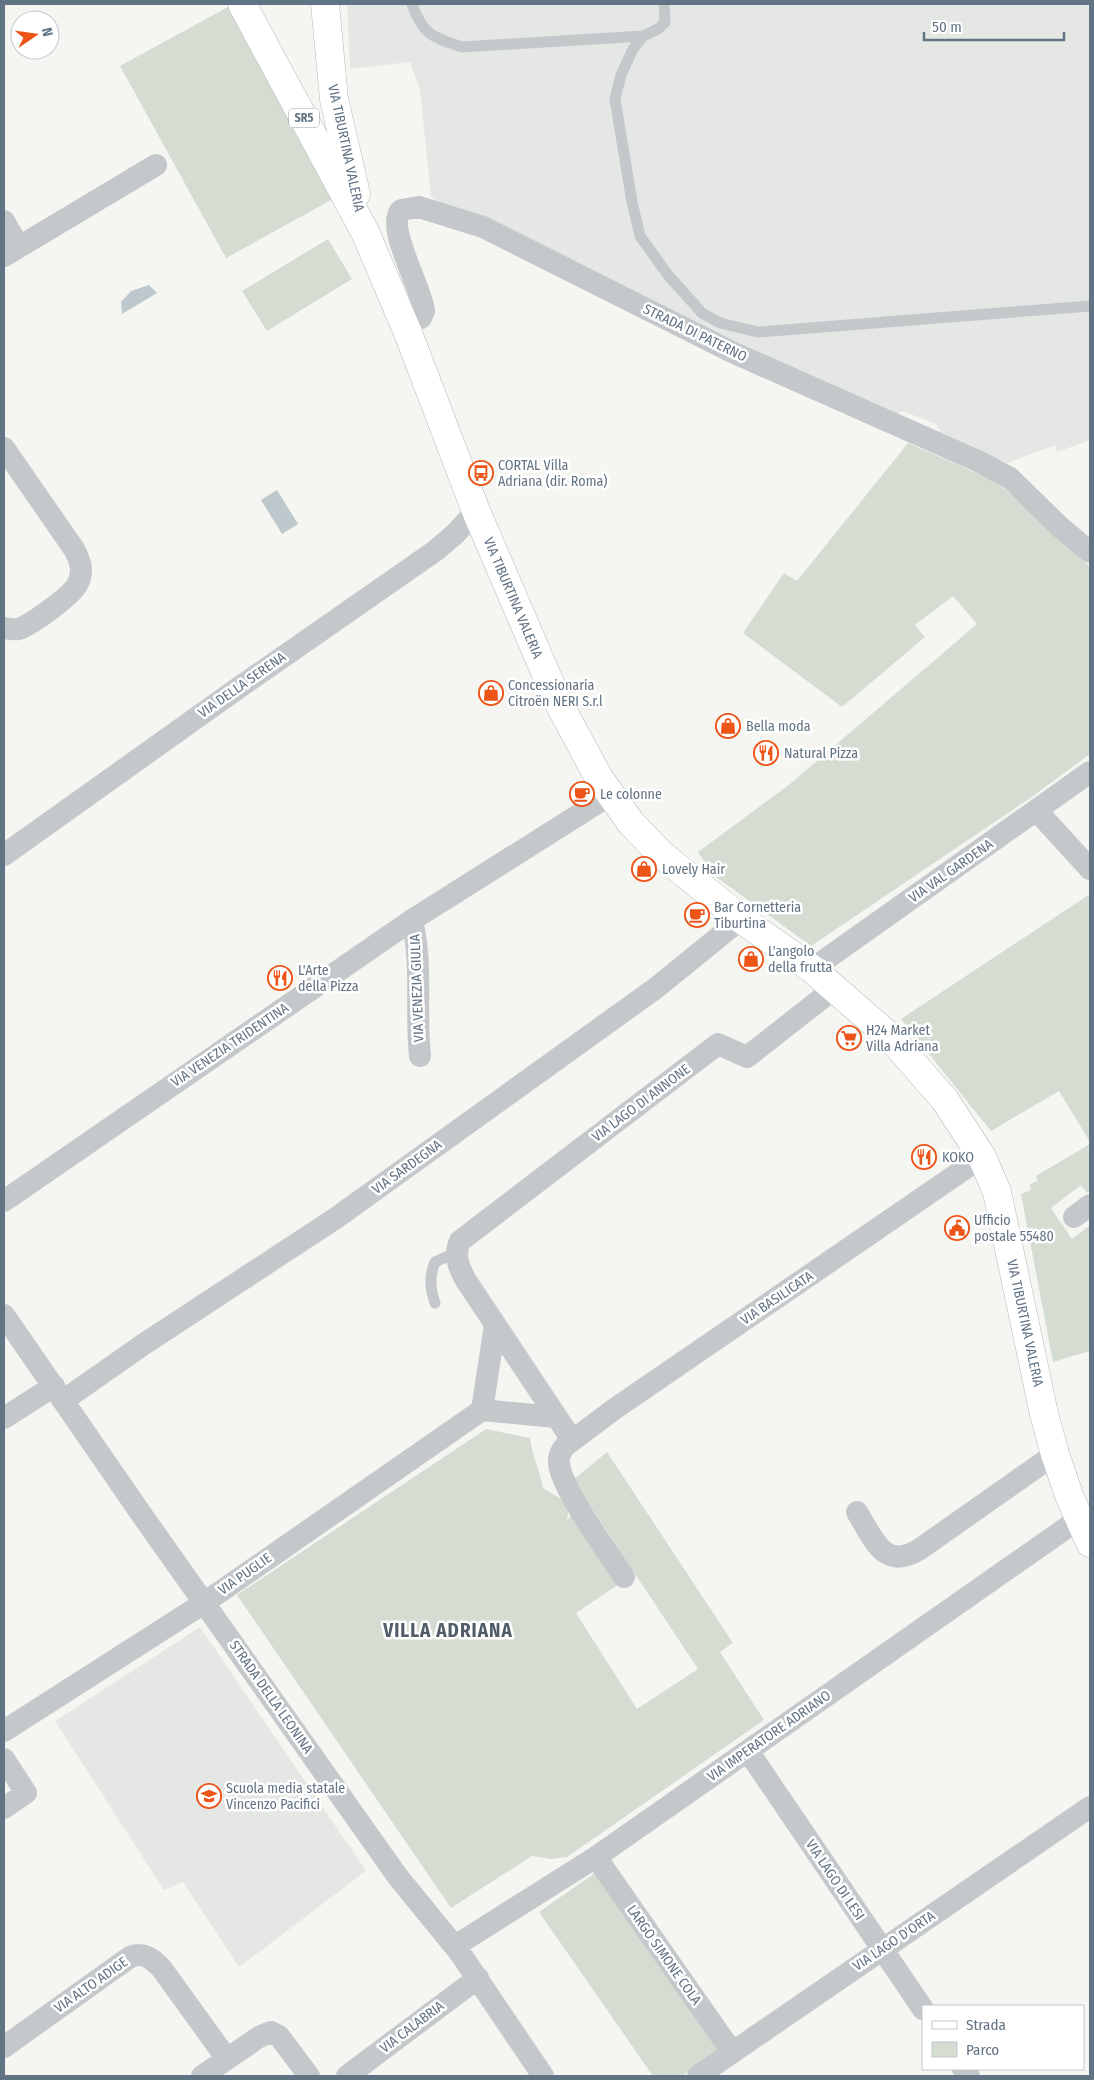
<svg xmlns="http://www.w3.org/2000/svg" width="1094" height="2080" viewBox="0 0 1094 2080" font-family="'Fira Sans Condensed',sans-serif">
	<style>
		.built { fill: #e5e7e4 }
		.green { fill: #d5ddd2 }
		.water { fill: #bdc8cd }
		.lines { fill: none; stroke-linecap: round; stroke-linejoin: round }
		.primary-casing { stroke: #b5b9bd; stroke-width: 29 }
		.lane { stroke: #c4c8cb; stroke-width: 11 }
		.street { stroke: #c4c8cb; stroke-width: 22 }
		.primary { stroke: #fff; stroke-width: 28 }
		.labels { text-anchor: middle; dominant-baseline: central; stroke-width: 5; stroke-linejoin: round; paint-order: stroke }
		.shield { fill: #fff; stroke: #919da9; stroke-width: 1 }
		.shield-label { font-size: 12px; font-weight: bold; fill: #627384 }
		.street-label { font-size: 14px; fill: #627384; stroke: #fff }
		.poi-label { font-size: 14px; fill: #627384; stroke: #fff; text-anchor: start }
		.district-label { font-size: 19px; font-weight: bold; letter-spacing: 1px; fill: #505d68; stroke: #fff }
	</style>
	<rect width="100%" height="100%" fill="#f5f5f1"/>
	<!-- built -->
	<path class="built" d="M 347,4 L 1090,4 L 1090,440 L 1057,452 L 1055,445 L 1007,463 L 941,434 L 936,424 L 903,411 L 896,414 L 752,352 L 447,207 L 431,197 L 420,90 L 410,62 L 350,69 Z
		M 200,1627 L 366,1871 L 239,1967 L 183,1882 L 164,1890 L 55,1721 Z"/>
	<!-- green -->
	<path class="green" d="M 228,7 L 333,199 L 226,258 L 120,66 Z
		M 328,239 L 352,279 L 267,331 L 242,291 Z
		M 908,443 L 997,482 L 1090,567 L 1090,754 L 1033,796 L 811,946 L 712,874 L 698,852 L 790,784 L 977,624 L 953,596 L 915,625 L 925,637 L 842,707 L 743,633 L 784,573 L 797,581 Z
		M 1090,894 L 1090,1142 L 1059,1091 L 991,1131 L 901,1019 Z
		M 1090,1144 L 1090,1190 L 1087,1193 L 1081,1185 L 1051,1208 L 1072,1239 L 1090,1225 L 1090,1351 L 1053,1362 L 1021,1194 L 1031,1190 L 1030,1184 L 1038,1181 L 1036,1176 Z
		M 486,1429 L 530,1438 C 532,1456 540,1470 543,1488 L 569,1504 L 567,1521 L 575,1508 L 622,1582 L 576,1613 L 637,1709 L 698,1669 L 573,1480 L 607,1452 L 733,1643 L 720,1652 L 764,1720 L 567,1857 L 551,1859 L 532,1856 L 451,1908 L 237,1595 Z
		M 595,1873 L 718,2051 L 682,2076 L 653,2076 L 539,1912 Z"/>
	<!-- water -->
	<path class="water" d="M 149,285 L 157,293 L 122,314 L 121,302 L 131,291 Z
		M 277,490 L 298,524 L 282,534 L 261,500 Z"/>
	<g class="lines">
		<defs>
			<path id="primary" d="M 242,4 L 365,232 L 408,333 L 476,511 L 558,702 L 599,778 L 631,823 L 662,855 L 741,919 L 812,969 L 889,1036 L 945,1100 L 982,1157 L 997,1192 L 1044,1414 L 1055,1454 L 1069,1495 L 1090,1543
				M 325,4 L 334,99 L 356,194"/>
		</defs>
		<!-- primary casing -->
		<use href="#primary" class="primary-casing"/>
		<!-- lane -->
		<path class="lane" d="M 412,4 C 423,35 432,37 462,47 L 643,36
			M 664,4 L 665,22 L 658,29 L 643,36 L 633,49 L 621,75 L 615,99 L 632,202 L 640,236 L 668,275 L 702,313 L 720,323 L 758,332 L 1090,306
			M 435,1303 C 430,1288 429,1277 435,1262 L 457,1252"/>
		<!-- street -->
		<path class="street" d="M 4,221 L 19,247
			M 4,256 L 156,165
			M 404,324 L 421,318 L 424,311 C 422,288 385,227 401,210 L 419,207 L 483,227 L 732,352 L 980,462 L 1010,478 L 1060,527 L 1090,552
			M 4,448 L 74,549 C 80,560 84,571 78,583 C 73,595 32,624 19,629 C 14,630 9,629 4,628
			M 1037,811 L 1090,869
			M 4,855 L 234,691 L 435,551 L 455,534 L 476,511
			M 412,920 C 423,965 415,1010 420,1056
			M 812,969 L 1090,772
			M 4,1201 L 412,920 L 610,795
			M 1074,1217 L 1090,1205
			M 4,1315 L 144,1518 L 398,1877 L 460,1953 L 543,2076
			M 64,1400 L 144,1344 L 336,1218 L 656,988 L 741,919
			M 482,1410 L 495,1325
			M 482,1410 L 555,1417
			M 4,1418 L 54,1386
			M 572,1440 L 465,1279 C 458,1266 454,1254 460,1241 L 718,1044 L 747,1057 L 835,988
			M 857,1512 C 873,1538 884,1572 920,1549 L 1055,1454
			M 624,1577 C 608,1552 561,1489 559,1463 C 558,1456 561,1451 565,1446 L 613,1410 L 982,1157
			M 4,1731 L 204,1603 L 482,1410
			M 748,1751 L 923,2009
			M 4,1759 L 26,1793 L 4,1808
			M 596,1857 L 732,2052
			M 455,1946 L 596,1857 L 1079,1519
			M 4,2047 L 130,1957 C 143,1951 153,1959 162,1969 L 227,2059
			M 963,2069 L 969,2076
			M 202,2076 L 259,2037 L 271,2032 L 279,2036 L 309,2076
			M 347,2076 L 478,1978
			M 698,2076 L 1090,1807"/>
		<!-- primary -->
		<use href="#primary" class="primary"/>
	</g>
	<!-- icons -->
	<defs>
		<symbol id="bus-ring" viewBox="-11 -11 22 22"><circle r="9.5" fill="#fff" stroke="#ed5418" stroke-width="1.5"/><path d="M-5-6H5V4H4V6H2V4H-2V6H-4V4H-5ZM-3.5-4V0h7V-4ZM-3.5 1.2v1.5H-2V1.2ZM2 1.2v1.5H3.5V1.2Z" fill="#ed5418"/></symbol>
		<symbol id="shop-ring" viewBox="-11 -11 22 22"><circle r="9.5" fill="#fff" stroke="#ed5418" stroke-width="1.5"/><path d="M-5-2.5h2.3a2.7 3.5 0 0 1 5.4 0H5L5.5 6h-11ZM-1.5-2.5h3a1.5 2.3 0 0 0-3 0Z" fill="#ed5418"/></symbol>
		<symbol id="restaurant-ring" viewBox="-11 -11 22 22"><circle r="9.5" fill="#fff" stroke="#ed5418" stroke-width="1.5"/><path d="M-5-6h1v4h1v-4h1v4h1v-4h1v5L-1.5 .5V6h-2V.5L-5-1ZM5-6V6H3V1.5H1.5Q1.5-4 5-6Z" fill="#ed5418"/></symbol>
		<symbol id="cafe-ring" viewBox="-11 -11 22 22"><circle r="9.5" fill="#fff" stroke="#ed5418" stroke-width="1.5"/><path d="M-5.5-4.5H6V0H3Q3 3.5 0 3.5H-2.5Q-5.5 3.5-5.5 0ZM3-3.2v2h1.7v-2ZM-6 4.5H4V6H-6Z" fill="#ed5418"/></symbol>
		<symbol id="supermarket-ring" viewBox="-11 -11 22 22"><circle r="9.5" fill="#fff" stroke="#ed5418" stroke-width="1.5"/><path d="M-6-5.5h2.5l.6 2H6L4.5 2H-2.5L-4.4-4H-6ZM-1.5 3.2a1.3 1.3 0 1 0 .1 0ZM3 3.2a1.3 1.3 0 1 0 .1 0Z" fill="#ed5418"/></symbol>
		<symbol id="civic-ring" viewBox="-11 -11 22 22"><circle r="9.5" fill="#fff" stroke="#ed5418" stroke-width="1.5"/><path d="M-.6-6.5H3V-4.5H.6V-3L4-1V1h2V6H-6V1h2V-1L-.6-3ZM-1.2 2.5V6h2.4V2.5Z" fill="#ed5418"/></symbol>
		<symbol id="school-ring" viewBox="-11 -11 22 22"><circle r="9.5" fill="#fff" stroke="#ed5418" stroke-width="1.5"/><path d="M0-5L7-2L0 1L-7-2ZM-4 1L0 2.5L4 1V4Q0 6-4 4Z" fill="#ed5418"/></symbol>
	</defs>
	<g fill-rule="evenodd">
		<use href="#bus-ring" x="467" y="459" width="28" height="28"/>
		<use href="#shop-ring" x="477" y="679" width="28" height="28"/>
		<use href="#shop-ring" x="714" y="712" width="28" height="28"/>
		<use href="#restaurant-ring" x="752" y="739" width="28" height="28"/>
		<use href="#cafe-ring" x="568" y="780" width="28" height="28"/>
		<use href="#shop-ring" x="630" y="855" width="28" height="28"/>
		<use href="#cafe-ring" x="683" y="901" width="28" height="28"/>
		<use href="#shop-ring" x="737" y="945" width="28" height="28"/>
		<use href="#restaurant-ring" x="266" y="964" width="28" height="28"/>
		<use href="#supermarket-ring" x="835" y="1024" width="28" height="28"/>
		<use href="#restaurant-ring" x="910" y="1143" width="28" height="28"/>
		<use href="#civic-ring" x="943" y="1214" width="28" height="28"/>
		<use href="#school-ring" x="195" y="1782" width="28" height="28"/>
	</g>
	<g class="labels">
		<!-- shield labels -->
		<rect class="shield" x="289" y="108.5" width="30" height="19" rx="4"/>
		<g class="shield-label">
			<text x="304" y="118">SR5</text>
		</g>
		<!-- street labels -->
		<g class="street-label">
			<text transform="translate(346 148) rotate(78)">VIA TIBURTINA VALERIA</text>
			<text transform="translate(695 333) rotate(26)">STRADA DI PATERNO</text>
			<text transform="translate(513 598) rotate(67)">VIA TIBURTINA VALERIA</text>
			<text transform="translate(242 685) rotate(-35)">VIA DELLA SERENA</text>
			<text transform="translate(951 871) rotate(-35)">VIA VAL GARDENA</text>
			<text transform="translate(417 988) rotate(-92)">VIA VENEZIA GIULIA</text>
			<text transform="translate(230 1045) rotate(-34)">VIA VENEZIA TRIDENTINA</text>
			<text transform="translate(641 1103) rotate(-37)">VIA LAGO DI ANNONE</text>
			<text transform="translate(407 1167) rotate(-36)">VIA SARDEGNA</text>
			<text transform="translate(777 1298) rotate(-34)">VIA BASILICATA</text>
			<text transform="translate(1025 1323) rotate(78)">VIA TIBURTINA VALERIA</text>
			<text transform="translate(245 1574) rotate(-35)">VIA PUGLIE</text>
			<text transform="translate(271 1697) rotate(55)">STRADA DELLA LEONINA</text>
			<text transform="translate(769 1736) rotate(-35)">VIA IMPERATORE ADRIANO</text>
			<text transform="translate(835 1880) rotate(56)">VIA LAGO DI LESI</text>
			<text transform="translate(894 1941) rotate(-34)">VIA LAGO D'ORTA</text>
			<text transform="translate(664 1955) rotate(55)">LARGO SIMONE COLA</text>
			<text transform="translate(91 1985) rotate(-35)">VIA ALTO ADIGE</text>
			<text transform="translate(412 2027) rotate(-37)">VIA CALABRIA</text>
		</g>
		<!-- poi labels -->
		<g class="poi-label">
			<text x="498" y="465">CORTAL Villa<tspan x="498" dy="16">Adriana (dir. Roma)</tspan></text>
			<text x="508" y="685">Concessionaria<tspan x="508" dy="16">Citroën NERI S.r.l</tspan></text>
			<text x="746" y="726">Bella moda</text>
			<text x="784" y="753">Natural Pizza</text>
			<text x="600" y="794">Le colonne</text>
			<text x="662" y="869">Lovely Hair</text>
			<text x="714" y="907">Bar Cornetteria<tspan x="714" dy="16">Tiburtina</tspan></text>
			<text x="768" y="951">L'angolo<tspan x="768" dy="16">della frutta</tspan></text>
			<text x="298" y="970">L'Arte<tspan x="298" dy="16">della Pizza</tspan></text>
			<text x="866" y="1030">H24 Market<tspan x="866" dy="16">Villa Adriana</tspan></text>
			<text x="942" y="1157">KOKO</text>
			<text x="974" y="1220">Ufficio<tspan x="974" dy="16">postale 55480</tspan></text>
			<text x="226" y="1788">Scuola media statale<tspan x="226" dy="16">Vincenzo Pacifici</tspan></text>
		</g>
		<!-- district labels -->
		<g class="district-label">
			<text x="448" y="1630">VILLA ADRIANA</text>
		</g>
	</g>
	<!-- border -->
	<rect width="1094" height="2080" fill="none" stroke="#627384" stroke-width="10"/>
	<!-- legend -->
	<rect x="922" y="2005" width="162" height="65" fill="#ffffff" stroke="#c0c7ce"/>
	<rect x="932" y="2021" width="25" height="8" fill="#ffffff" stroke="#c0c7ce"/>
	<text x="966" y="2030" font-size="15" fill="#627384">Strada</text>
	<rect x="932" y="2042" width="25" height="15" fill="#d5ddd2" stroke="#c0c7ce"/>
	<text x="966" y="2055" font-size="15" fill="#627384">Parco</text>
	<!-- north arrow -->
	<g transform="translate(35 35) rotate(77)"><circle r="24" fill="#ffffff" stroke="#c0c7ce"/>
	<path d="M0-4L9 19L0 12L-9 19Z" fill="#ed5418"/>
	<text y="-8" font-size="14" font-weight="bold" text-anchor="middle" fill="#627384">N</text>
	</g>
	<!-- scale -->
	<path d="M924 32v8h140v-8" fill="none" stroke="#627384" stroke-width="2.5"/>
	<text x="932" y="32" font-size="15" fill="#627384" stroke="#ffffff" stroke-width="4" paint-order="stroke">50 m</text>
</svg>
